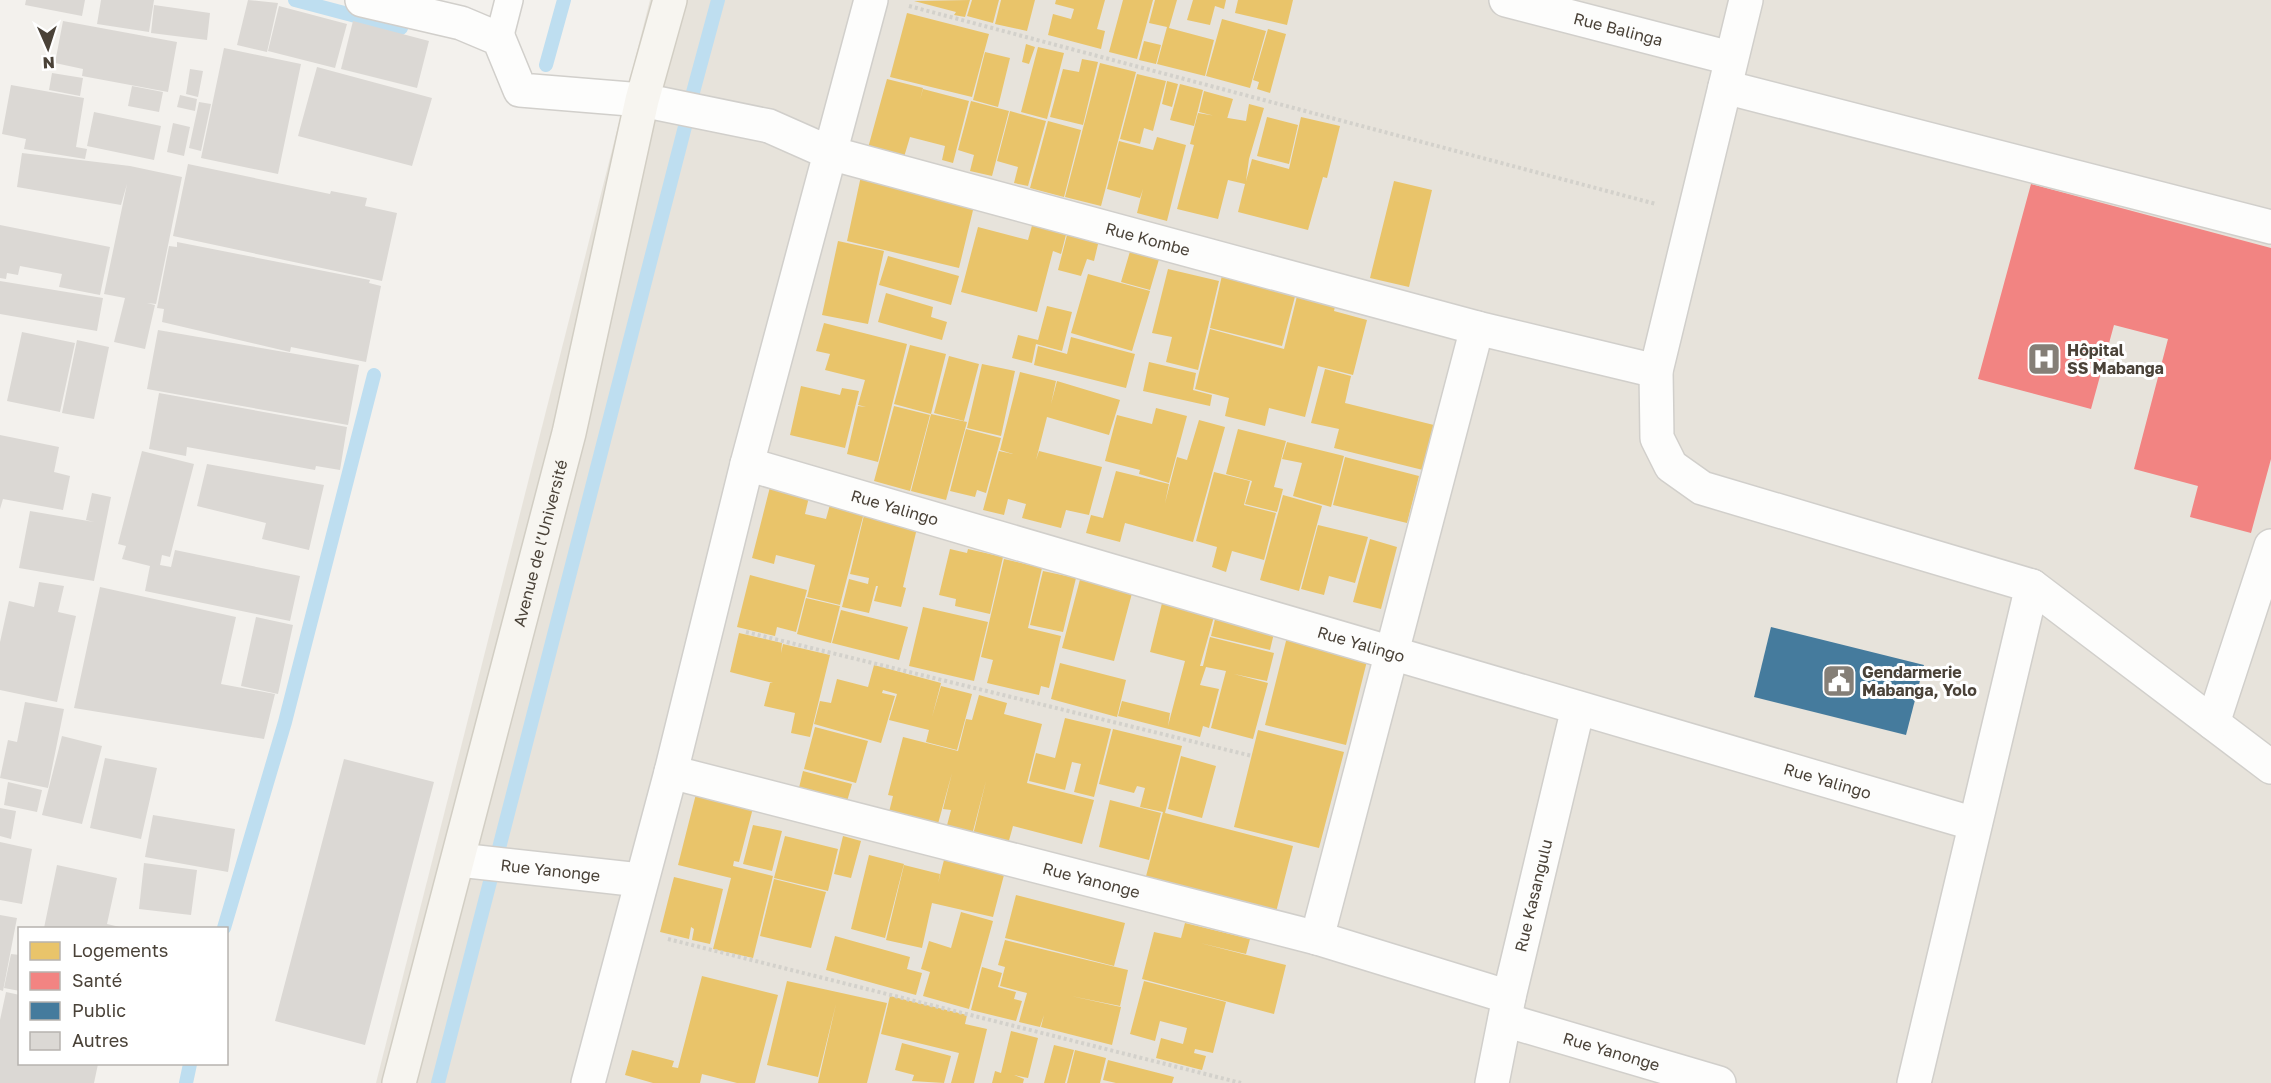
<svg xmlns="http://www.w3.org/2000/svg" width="2271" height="1083" viewBox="0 0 2271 1083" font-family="'Golos Text',sans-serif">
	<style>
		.residential { fill: #e7e3db }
		.homes { fill: #e9c46a }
		.health { fill: #f28482 }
		.public { fill: #457b9d }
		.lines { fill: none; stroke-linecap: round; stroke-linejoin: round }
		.stream { stroke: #bedef0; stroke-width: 14 }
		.building { fill: #dbd8d4 }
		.service-casing { stroke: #d1cfcb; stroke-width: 30 }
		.minor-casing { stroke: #d1cfcb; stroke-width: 36 }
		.secondary-casing { stroke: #d2cec4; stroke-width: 36 }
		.path { stroke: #d3d1cb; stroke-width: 4; stroke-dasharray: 3 3; stroke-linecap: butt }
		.service { stroke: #fdfdfc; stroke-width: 27 }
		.minor { stroke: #fdfdfc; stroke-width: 33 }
		.secondary { stroke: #f7f5f0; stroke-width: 33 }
		.labels { text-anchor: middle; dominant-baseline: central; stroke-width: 6; stroke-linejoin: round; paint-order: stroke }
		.street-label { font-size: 16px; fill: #4a4238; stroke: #fff }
		.poi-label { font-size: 16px; font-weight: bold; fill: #4a4238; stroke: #fff; text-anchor: start }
	</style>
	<rect width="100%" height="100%" fill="#f3f1ed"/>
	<!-- residential -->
	<path class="residential" d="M 650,0 L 2271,0 L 2271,1083 L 376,1083 Z"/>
	<!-- homes -->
	<path class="homes" d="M 970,0 L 965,17 L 954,15 L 956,12 L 914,1 Z
		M 972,0 L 999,0 L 993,23 L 967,16 Z
		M 1001,0 L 1035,0 L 1027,31 L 995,24 Z
		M 1056,0 L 1105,0 L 1097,29 L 1105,31 L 1101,49 L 1048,35 L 1053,14 L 1071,19 L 1074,9 L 1055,4 Z
		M 1123,0 L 1153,0 L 1137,59 L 1109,52 Z
		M 1155,0 L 1177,0 L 1169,28 L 1214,40 L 1205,76 L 1157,64 L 1167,27 L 1149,23 Z
		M 1193,0 L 1226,0 L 1224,9 L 1215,6 L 1210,25 L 1187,20 Z
		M 1238,0 L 1293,0 L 1287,25 L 1235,13 Z
		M 907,13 L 989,34 L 972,97 L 890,77 Z
		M 1222,19 L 1266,31 L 1250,88 L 1206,76 Z
		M 1268,29 L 1286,34 L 1270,93 L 1257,89 L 1259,82 L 1253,80 Z
		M 1144,41 L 1161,45 L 1156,64 L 1139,60 Z
		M 1026,44 L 1035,47 L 1029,64 L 1022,62 Z
		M 1038,47 L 1064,53 L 1047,119 L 1021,112 Z
		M 985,52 L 1010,58 L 998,107 L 973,100 Z
		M 1082,59 L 1098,62 L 1083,125 L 1050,117 L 1063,69 L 1079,72 Z
		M 1100,63 L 1136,72 L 1101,206 L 1065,197 Z
		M 1137,74 L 1166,81 L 1153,131 L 1144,128 L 1140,144 L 1120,139 Z
		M 887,79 L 923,88 L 920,100 L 923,89 L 969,101 L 953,163 L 942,160 L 945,146 L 910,137 L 904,157 L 868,148 Z
		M 1167,81 L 1178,84 L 1172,107 L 1162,104 Z
		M 1180,84 L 1203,90 L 1194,126 L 1170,120 Z
		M 1204,91 L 1233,99 L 1227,119 L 1199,112 Z
		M 971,101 L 1009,111 L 992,176 L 970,171 L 974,155 L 958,150 Z
		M 1249,104 L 1264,108 L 1249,159 L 1246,181 L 1252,159 L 1289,169 L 1301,117 L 1340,126 L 1327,178 L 1323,177 L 1308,230 L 1238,212 L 1245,184 L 1228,180 L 1218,219 L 1177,209 L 1194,145 L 1190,144 L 1198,113 L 1246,121 Z
		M 1010,111 L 1046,121 L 1028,186 L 1014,183 L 1018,167 L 997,161 Z
		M 1267,117 L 1298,125 L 1289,164 L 1257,156 Z
		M 1048,121 L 1081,130 L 1064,197 L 1030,188 Z
		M 1157,137 L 1186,145 L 1167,221 L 1137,213 L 1143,189 L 1140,198 L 1107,189 L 1119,141 L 1153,150 Z
		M 861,176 L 975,202 L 959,268 L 847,241 Z
		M 1394,181 L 1432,190 L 1409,287 L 1370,278 Z
		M 1033,222 L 1067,231 L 1061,254 L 1053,251 L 1037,312 L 961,292 L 978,227 L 1028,240 Z
		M 1068,231 L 1099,240 L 1094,261 L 1087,259 L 1081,276 L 1058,270 Z
		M 838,241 L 884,251 L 868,324 L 822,315 Z
		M 1131,248 L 1160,256 L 1150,290 L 1121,282 Z
		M 888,256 L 959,276 L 951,305 L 879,285 Z
		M 1168,269 L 1219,281 L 1198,370 L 1166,362 L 1172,337 L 1152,333 Z
		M 1223,271 L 1297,289 L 1282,346 L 1210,328 Z
		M 1088,274 L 1150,291 L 1132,351 L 1071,333 Z
		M 1299,288 L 1337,298 L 1334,311 L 1367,320 L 1353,375 L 1318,366 L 1305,417 L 1269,408 L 1265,426 L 1225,416 L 1229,398 L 1195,389 L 1210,329 L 1284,349 Z
		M 886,293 L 933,307 L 931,317 L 947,322 L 942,340 L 878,322 Z
		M 1047,306 L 1072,312 L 1062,351 L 1036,344 L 1032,363 L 1012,358 L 1018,335 L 1038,340 Z
		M 824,323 L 907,344 L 878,462 L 847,454 L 858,406 L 866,407 L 858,405 L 865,380 L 825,370 L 830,354 L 816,351 Z
		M 1071,337 L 1135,354 L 1126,388 L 1034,365 L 1038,346 L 1067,354 Z
		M 910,345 L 946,354 L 931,414 L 894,404 Z
		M 949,356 L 979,364 L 964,421 L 934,413 Z
		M 1149,362 L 1196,373 L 1193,390 L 1212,395 L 1210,406 L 1143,391 Z
		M 982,364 L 1015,371 L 1001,436 L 967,428 Z
		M 1325,369 L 1351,376 L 1345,403 L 1442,427 L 1431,472 L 1334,448 L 1339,429 L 1311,423 Z
		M 1020,372 L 1056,381 L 1051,404 L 1057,381 L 1120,400 L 1109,435 L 1047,417 L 1036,460 L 1039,451 L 1102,467 L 1089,515 L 1066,510 L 1061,528 L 1022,518 L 1026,504 L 1008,499 L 1004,515 L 983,510 L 999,451 L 1013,454 L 1000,450 Z
		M 801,386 L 840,395 L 842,388 L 859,391 L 845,448 L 790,435 Z
		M 894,406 L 930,415 L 910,491 L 874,481 Z
		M 1156,408 L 1187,416 L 1169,483 L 1139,474 L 1140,470 L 1105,461 L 1117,415 L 1152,424 Z
		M 931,414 L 967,422 L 946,500 L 911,491 Z
		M 1199,420 L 1225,427 L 1193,542 L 1125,523 L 1120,542 L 1086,533 L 1091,515 L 1103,518 L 1116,471 L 1169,484 L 1165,503 L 1177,457 L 1187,460 Z
		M 966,429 L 1001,438 L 986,493 L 977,490 L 975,497 L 950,491 Z
		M 1238,429 L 1286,441 L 1274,487 L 1283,489 L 1277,512 L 1245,504 L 1252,481 L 1226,474 Z
		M 1287,442 L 1344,456 L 1331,507 L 1293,496 L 1302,463 L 1282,459 Z
		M 1345,457 L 1419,476 L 1407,523 L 1333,505 Z
		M 1214,472 L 1250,481 L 1244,505 L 1276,513 L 1264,560 L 1232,551 L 1226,572 L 1212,567 L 1217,547 L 1196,541 Z
		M 770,487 L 809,497 L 805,514 L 826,519 L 831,501 L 865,509 L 840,605 L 807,597 L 815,565 L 776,555 L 774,564 L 752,558 Z
		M 1283,495 L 1322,506 L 1299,591 L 1260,580 Z
		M 865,511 L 918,524 L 903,587 L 906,588 L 901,607 L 874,601 L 878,586 L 876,586 L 869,613 L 842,607 L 849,579 L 868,584 L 869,578 L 850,574 Z
		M 1318,525 L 1368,537 L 1355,583 L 1329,576 L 1324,595 L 1301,589 Z
		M 1370,539 L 1397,547 L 1381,609 L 1353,602 Z
		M 950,549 L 967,553 L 968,549 L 1003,557 L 990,614 L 955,606 L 956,599 L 939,595 Z
		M 1004,559 L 1042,568 L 1028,628 L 1061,636 L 1049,688 L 1041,686 L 1039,695 L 987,683 L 993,660 L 981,657 Z
		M 1083,568 L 1135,582 L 1114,661 L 1062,648 Z
		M 1043,571 L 1076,578 L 1063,632 L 1030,625 Z
		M 750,575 L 807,590 L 796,632 L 777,627 L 775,636 L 737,627 Z
		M 806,598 L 840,606 L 831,643 L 797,634 Z
		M 1163,599 L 1215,613 L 1200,666 L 1203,666 L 1210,637 L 1274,653 L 1267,681 L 1234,674 L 1268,683 L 1253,739 L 1211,728 L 1226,671 L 1206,667 L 1200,685 L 1219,689 L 1209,728 L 1203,726 L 1200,737 L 1118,716 L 1122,701 L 1170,713 L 1168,726 L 1185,661 L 1150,652 Z
		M 923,607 L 988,622 L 974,681 L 909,666 Z
		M 841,610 L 908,627 L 899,660 L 832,643 Z
		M 1216,615 L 1275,629 L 1270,650 L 1211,636 Z
		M 739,633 L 782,643 L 781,653 L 783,644 L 830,655 L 810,737 L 791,733 L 795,713 L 764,706 L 770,683 L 773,683 L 730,672 Z
		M 1287,637 L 1368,657 L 1346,745 L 1265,725 Z
		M 1060,663 L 1126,680 L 1117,717 L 1051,699 Z
		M 874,665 L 941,683 L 932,717 L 941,686 L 972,694 L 957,750 L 926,742 L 929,730 L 889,720 L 897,694 L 883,690 L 882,693 L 895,696 L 881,743 L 814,724 L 820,701 L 831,703 L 837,679 L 868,687 Z
		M 979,695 L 1007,703 L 1004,714 L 1042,724 L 1027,783 L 1094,800 L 1082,844 L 1013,826 L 1008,844 L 973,835 L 986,781 L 972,835 L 946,829 L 951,810 L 943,809 L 952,773 L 936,831 L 888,816 L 893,796 L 888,795 L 903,737 L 958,751 L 966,719 L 972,720 Z
		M 1065,718 L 1111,729 L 1094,797 L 1074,792 L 1081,764 L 1072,762 L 1065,790 L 1029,781 L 1036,753 L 1055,758 Z
		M 815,727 L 868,741 L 856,783 L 804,769 Z
		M 1113,729 L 1182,746 L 1165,813 L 1293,846 L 1276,912 L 1145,880 L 1163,812 L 1140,807 L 1145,788 L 1137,786 L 1134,793 L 1099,784 Z
		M 1258,730 L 1344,752 L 1319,848 L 1234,827 Z
		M 1181,756 L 1216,766 L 1202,818 L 1168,809 Z
		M 803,771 L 852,784 L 846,805 L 798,792 Z
		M 696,794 L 753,808 L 739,862 L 734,861 L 733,866 L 773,876 L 753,958 L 713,949 L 731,878 L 678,865 Z
		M 1110,800 L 1161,813 L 1149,860 L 1099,847 Z
		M 753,825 L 782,831 L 772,871 L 743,864 Z
		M 785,836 L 838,849 L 828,891 L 774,878 Z
		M 843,836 L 861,841 L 851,878 L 834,874 Z
		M 869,855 L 904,864 L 885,938 L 851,929 Z
		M 944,860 L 1004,875 L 993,917 L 932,903 L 922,948 L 886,940 L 904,865 L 940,874 L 938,883 Z
		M 674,877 L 723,889 L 710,944 L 692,940 L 694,929 L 691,927 L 689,939 L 660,932 Z
		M 774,879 L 826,892 L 811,948 L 760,936 Z
		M 1016,895 L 1125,923 L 1114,966 L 1005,938 Z
		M 961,912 L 993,921 L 969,1009 L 923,996 L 930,972 L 921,969 L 929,941 L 951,948 Z
		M 1185,923 L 1250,939 L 1246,954 L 1200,943 L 1286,965 L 1274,1014 L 1142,979 L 1154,932 L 1181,938 Z
		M 835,936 L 910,957 L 907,969 L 922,973 L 916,995 L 826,970 Z
		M 1005,940 L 1128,970 L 1120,1006 L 1071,996 L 1121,1007 L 1112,1045 L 1041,1027 L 1044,1015 L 1040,1027 L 1019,1022 L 1027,993 L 1000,986 L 1005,967 L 998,965 Z
		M 982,967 L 1002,973 L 998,987 L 1016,992 L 1014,999 L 1022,1001 L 1016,1021 L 971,1010 Z
		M 702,976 L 778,995 L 755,1083 L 737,1083 L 702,1074 L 700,1083 L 653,1083 L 625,1075 L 632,1050 L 674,1061 L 672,1067 L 678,1068 Z
		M 787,981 L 887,1003 L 867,1083 L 818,1083 L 836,1004 L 818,1077 L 767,1065 Z
		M 1144,981 L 1226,1002 L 1213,1053 L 1195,1049 L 1194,1053 L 1206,1056 L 1202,1070 L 1156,1058 L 1161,1038 L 1183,1044 L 1187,1028 L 1160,1021 L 1155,1041 L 1130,1034 Z
		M 890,996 L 967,1015 L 965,1024 L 987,1029 L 974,1083 L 951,1083 L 959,1053 L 881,1034 Z
		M 1011,1031 L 1038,1038 L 1028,1078 L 1014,1075 L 1024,1079 L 1023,1083 L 992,1083 L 995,1071 L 1001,1073 Z
		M 902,1043 L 951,1056 L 944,1083 L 912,1081 L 914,1075 L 895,1070 Z
		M 1054,1045 L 1074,1050 L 1065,1083 L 1044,1083 Z
		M 1075,1050 L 1106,1058 L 1100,1083 L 1067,1083 Z
		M 1108,1060 L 1174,1077 L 1172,1083 L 1116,1083 L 1103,1080 Z"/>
	<!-- health -->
	<path class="health" d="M 2031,184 L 2271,248 L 2271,459 L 2251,533 L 2190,517 L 2198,486 L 2134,469 L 2168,339 L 2114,325 L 2091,409 L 1978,379 Z"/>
	<!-- public -->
	<path class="public" d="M 1771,627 L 1924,665 L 1906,735 L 1754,697 Z"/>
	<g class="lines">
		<!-- stream -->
		<path class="stream" d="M 295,0 L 401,28
			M 546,65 L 564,0
			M 692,96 L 718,0
			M 498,852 L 689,111
			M 224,928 L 285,722 L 374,375
			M 186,1083 L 190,1064
			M 438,1083 L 491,878"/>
	</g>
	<!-- building -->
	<path class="building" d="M 26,0 L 85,0 L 82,16 L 25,5 Z
		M 101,0 L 154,0 L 149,32 L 97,24 Z
		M 248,0 L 278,3 L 267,52 L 237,45 Z
		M 154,5 L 210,13 L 207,40 L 151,33 Z
		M 279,6 L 347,24 L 335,68 L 268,51 Z
		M 63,21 L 177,42 L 168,92 L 82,76 L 83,69 L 55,63 Z
		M 353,21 L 429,41 L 417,88 L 341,69 Z
		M 224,48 L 301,64 L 278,174 L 201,158 Z
		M 317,67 L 432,98 L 412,166 L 298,136 Z
		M 190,69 L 203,71 L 198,97 L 186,94 Z
		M 52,73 L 83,78 L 80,96 L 49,90 Z
		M 11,85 L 84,98 L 76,147 L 87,149 L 85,159 L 24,149 L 26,139 L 2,134 Z
		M 132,86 L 163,92 L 159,112 L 128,106 Z
		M 180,95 L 197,99 L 195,111 L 177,107 Z
		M 199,102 L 211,104 L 201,151 L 189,148 Z
		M 94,112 L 161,126 L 154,160 L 87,146 Z
		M 173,123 L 190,127 L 184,156 L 167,152 Z
		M 22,153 L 130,166 L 182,177 L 156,304 L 147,303 L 155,305 L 145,349 L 114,342 L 125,298 L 104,294 L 127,184 L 121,205 L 17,187 Z
		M 188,164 L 330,194 L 331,191 L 367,198 L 365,206 L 397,213 L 382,281 L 173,236 Z
		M 0,225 L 110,247 L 100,295 L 59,287 L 62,274 L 20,266 L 18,275 L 7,273 L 6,279 L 0,278 Z
		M 177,242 L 370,280 L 369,283 L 381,286 L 366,362 L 291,347 L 290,352 L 162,322 L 164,309 L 157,308 L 169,246 L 177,247 Z
		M 0,281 L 103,298 L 97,331 L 0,314 Z
		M 158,330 L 359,365 L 348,425 L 147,389 Z
		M 22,332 L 75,343 L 60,412 L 7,401 Z
		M 77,340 L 109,347 L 94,419 L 62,413 Z
		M 159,393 L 347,427 L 340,470 L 316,466 L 315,470 L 187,447 L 186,456 L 149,449 Z
		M 0,435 L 59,447 L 54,472 L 70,476 L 63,510 L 3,499 L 0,509 Z
		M 142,451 L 194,464 L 170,557 L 162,555 L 160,565 L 171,567 L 175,550 L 300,576 L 290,621 L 145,591 L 150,566 L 122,559 L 126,546 L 118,544 Z
		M 207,464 L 324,485 L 309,550 L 262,539 L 266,523 L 197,506 Z
		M 92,493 L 111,497 L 94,581 L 19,568 L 30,511 L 94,522 L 86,520 Z
		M 39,582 L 64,586 L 58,612 L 76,616 L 57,702 L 0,690 L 0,642 L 9,601 L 34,607 Z
		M 100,587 L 236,617 L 221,684 L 275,694 L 264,739 L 74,708 Z
		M 256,617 L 293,625 L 278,694 L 241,686 Z
		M 25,702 L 64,709 L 48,788 L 0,778 L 8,740 L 17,742 Z
		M 62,736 L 102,746 L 82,824 L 42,815 Z
		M 105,758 L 157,768 L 141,839 L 90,828 Z
		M 344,759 L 434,782 L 365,1045 L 275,1021 Z
		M 8,782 L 42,790 L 37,812 L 4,805 Z
		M 0,808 L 16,811 L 11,839 L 0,836 Z
		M 153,815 L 235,829 L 228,872 L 145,857 Z
		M 0,842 L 32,849 L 22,904 L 0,900 Z
		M 144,863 L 197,870 L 191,915 L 139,909 Z
		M 57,865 L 117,878 L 107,924 L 124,928 L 44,928 Z
		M 0,915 L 17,918 L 3,991 L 0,990 Z
		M 11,954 L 20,955 L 20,991 L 4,988 Z
		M 6,992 L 20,995 L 20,1064 L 98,1064 L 94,1083 L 0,1083 L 0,1020 Z"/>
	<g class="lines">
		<defs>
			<path id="service" d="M 499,39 L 509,0"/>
			<g id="minor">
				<path id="s1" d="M 362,0 L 461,23 L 499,39 L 520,90 L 642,100 L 769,126 L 830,153 L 1477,328 L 1656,371"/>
				<path id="s2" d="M 1506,0 L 1730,58"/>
				<path d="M 1746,0 L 1656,371 L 1657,438 L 1671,466 L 1702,488 L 2032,586 L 2271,767"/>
				<path d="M 1725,87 L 2271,227"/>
				<path id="s3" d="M 747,464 L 1975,824"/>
				<path d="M 2213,723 L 2271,546"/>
				<path id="s4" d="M 671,772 L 1317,938 L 1509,997"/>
				<path id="s5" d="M 459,860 L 640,880"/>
				<path d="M 1317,938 L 1477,328"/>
				<path id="s6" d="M 1505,1020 L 1719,1083"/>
				<path d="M 588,1083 L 671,772 L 747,464 L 871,0"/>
				<path id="s7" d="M 1492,1083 L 1509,997 L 1578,708"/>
				<path d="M 1914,1083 L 2032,586"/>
			</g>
			<g id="secondary">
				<path id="s8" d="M 399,1083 L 569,433 L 642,100 L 670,0"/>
			</g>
		</defs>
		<!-- service casing -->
		<use href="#service" class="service-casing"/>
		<!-- minor casing -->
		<use href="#minor" class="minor-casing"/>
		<!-- secondary casing -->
		<use href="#secondary" class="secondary-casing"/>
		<!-- path -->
		<path class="path" d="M 909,6 L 1656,204
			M 746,632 L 1252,756
			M 668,939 L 1241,1083"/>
		<!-- service -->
		<use href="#service" class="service"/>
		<!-- minor -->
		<use href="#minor" class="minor"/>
		<!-- secondary -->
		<use href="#secondary" class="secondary"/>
	</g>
	<!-- icons -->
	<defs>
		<symbol id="hospital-square" viewBox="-11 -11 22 22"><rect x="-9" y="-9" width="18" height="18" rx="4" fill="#857f77" stroke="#fff"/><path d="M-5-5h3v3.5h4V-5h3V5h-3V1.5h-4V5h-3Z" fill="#fff"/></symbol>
		<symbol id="civic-square" viewBox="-11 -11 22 22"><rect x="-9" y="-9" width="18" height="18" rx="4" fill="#857f77" stroke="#fff"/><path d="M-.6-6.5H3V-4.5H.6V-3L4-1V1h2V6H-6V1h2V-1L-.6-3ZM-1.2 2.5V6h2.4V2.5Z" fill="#fff"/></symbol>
	</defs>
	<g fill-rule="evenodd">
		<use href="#hospital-square" x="2025" y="340" width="38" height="38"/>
		<use href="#civic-square" x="1820" y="662" width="38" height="38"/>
	</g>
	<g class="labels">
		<!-- street labels -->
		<g class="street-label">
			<text stroke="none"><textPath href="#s2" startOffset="116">Rue Balinga</textPath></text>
			<text stroke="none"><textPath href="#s1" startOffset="846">Rue Kombe</textPath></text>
			<text stroke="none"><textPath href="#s3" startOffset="154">Rue Yalingo</textPath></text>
			<text stroke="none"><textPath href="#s8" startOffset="558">Avenue de l’Université</textPath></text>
			<text stroke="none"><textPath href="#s3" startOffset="640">Rue Yalingo</textPath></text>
			<text stroke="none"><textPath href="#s3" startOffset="1126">Rue Yalingo</textPath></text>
			<text stroke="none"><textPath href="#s5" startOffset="92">Rue Yanonge</textPath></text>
			<text stroke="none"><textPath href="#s4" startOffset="434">Rue Yanonge</textPath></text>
			<text stroke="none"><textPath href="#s7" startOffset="192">Rue Kasangulu</textPath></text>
			<text stroke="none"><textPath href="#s6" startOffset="111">Rue Yanonge</textPath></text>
		</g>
		<!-- poi labels -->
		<g class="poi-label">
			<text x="2067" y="350">Hôpital<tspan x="2067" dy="18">SS Mabanga</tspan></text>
			<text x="1862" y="672">Gendarmerie<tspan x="1862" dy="18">Mabanga, Yolo</tspan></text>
		</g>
	</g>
	<!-- legend -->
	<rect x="18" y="927" width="210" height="138" fill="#ffffff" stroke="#b7b3af" stroke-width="1.5"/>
	<rect x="30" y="942" width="30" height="18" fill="#e9c46a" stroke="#b7b3af" stroke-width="1.5"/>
	<text x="72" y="957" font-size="18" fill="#4a4238">Logements</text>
	<rect x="30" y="972" width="30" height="18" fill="#f28482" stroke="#b7b3af" stroke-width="1.5"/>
	<text x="72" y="987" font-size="18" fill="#4a4238">Santé</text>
	<rect x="30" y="1002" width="30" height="18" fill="#457b9d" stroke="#b7b3af" stroke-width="1.5"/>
	<text x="72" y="1017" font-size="18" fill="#4a4238">Public</text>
	<rect x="30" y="1032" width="30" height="18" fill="#dbd8d4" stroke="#b7b3af" stroke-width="1.5"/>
	<text x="72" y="1047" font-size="18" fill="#4a4238">Autres</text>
	<!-- north arrow -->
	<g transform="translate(48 48) rotate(177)" stroke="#ffffff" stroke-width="4.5" paint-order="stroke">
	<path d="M0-4.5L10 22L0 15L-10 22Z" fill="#4a4238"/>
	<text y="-9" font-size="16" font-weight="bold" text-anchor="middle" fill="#4a4238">N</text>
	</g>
</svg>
